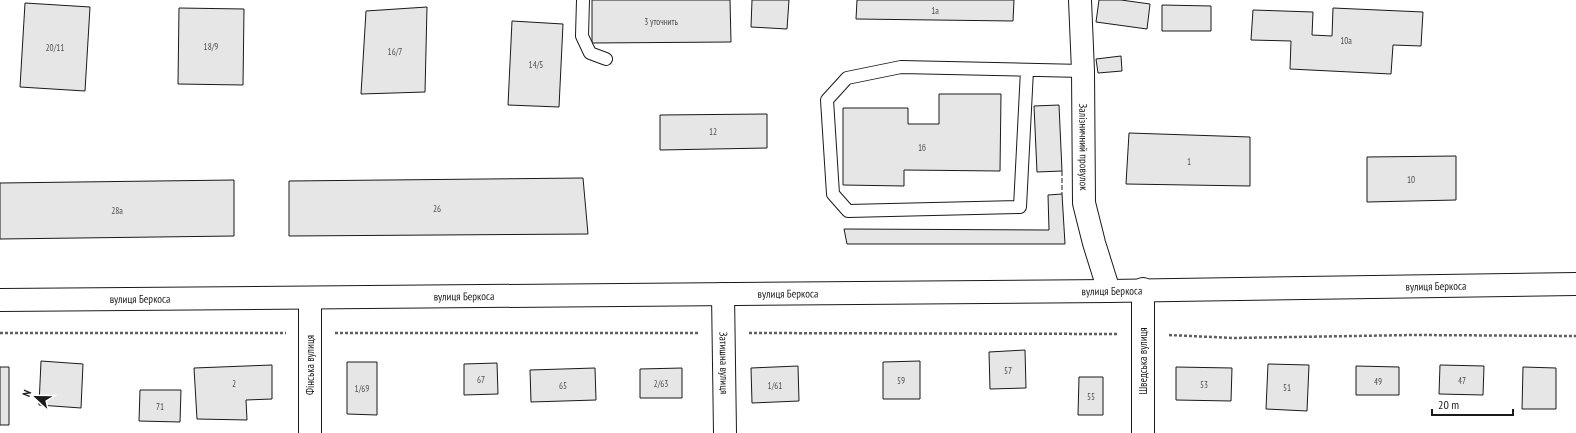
<svg xmlns="http://www.w3.org/2000/svg" width="1576" height="433" viewBox="0 0 1576 433" font-family="'PT Sans Narrow',sans-serif">
	<style>
		.building { fill: #e6e6e6; stroke: #1a1a1a }
		.lines { fill: none; stroke-linecap: round; stroke-linejoin: round }
		.service-casing { stroke: #1a1a1a; stroke-width: 14 }
		.minor-casing { stroke: #1a1a1a; stroke-width: 24 }
		.tertiary-casing { stroke: #1a1a1a; stroke-width: 24 }
		.path { stroke: #5f5f5f; stroke-width: 2.5; stroke-dasharray: 3 2; stroke-linecap: butt }
		.service { stroke: #fff; stroke-width: 12 }
		.minor { stroke: #fff; stroke-width: 22 }
		.tertiary { stroke: #fff; stroke-width: 22 }
		.fence { stroke: #1a1a1a; stroke-width: 1; stroke-dasharray: 5 2; stroke-linecap: butt }
		.labels { text-anchor: middle; dominant-baseline: central; stroke-width: 3; stroke-linejoin: round; paint-order: stroke }
		.number-label { font-size: 9px; fill: #4d4d4d }
		.street-label { font-size: 11px; fill: #1a1a1a; stroke: #fff }
	</style>
	<rect width="100%" height="100%" fill="#fff"/>
	<!-- building -->
	<path class="building" d="M 592,0 L 730,0 L 731,42 L 592,43 Z
		M 752,0 L 789,0 L 787,29 L 751,27 Z
		M 857,0 L 1014,0 L 1013,21 L 856,19 Z
		M 1099,0 L 1121,0 L 1150,4 L 1147,29 L 1096,22 Z
		M 25,3 L 90,7 L 85,91 L 20,87 Z
		M 1162,5 L 1211,6 L 1211,31 L 1162,31 Z
		M 427,7 L 425,92 L 361,94 L 366,11 Z
		M 179,8 L 244,9 L 243,85 L 178,84 Z
		M 1333,8 L 1423,12 L 1421,46 L 1393,45 L 1391,74 L 1290,69 L 1291,41 L 1251,40 L 1253,10 L 1313,12 L 1312,35 L 1332,36 Z
		M 512,21 L 563,24 L 559,107 L 508,105 Z
		M 1121,56 L 1122,71 L 1098,73 L 1096,59 Z
		M 939,94 L 1001,94 L 1000,171 L 904,170 L 904,186 L 843,185 L 843,108 L 908,108 L 908,124 L 939,124 Z
		M 1059,105 L 1062,171 L 1037,172 L 1034,106 Z
		M 767,114 L 767,148 L 660,150 L 660,115 Z
		M 1129,133 L 1250,137 L 1250,186 L 1126,184 Z
		M 1456,156 L 1456,200 L 1367,202 L 1367,157 Z
		M 583,178 L 588,234 L 289,236 L 289,181 Z
		M 234,180 L 234,236 L 0,239 L 0,183 Z
		M 1062,194 L 1065,244 L 847,244 L 844,229 L 1049,230 L 1048,195 Z
		M 1025,350 L 1026,388 L 990,389 L 989,352 Z
		M 41,361 L 83,364 L 81,408 L 39,405 Z
		M 920,361 L 920,399 L 883,399 L 883,362 Z
		M 347,362 L 377,362 L 377,415 L 347,414 Z
		M 497,363 L 498,394 L 464,395 L 464,364 Z
		M 1268,364 L 1309,365 L 1307,411 L 1266,409 Z
		M 272,365 L 272,399 L 246,400 L 247,420 L 197,419 L 194,368 Z
		M 1440,365 L 1484,366 L 1483,395 L 1439,394 Z
		M 798,366 L 799,401 L 752,403 L 751,368 Z
		M 1356,366 L 1399,367 L 1399,395 L 1356,395 Z
		M 0,367 L 9,367 L 9,425 L 0,425 Z
		M 1176,367 L 1232,368 L 1231,401 L 1176,400 Z
		M 1523,367 L 1556,368 L 1556,409 L 1522,409 Z
		M 595,368 L 596,400 L 531,402 L 530,370 Z
		M 682,368 L 682,398 L 640,398 L 640,369 Z
		M 1079,377 L 1103,377 L 1103,415 L 1078,415 Z
		M 140,390 L 181,390 L 180,422 L 139,421 Z"/>
	<g class="lines">
		<defs>
			<path id="service" d="M 583,0 L 582,36 L 590,53 L 606,59
				M 1027,70 L 1020,207 L 848,211 L 833,194 L 827,100 L 847,78 L 901,67 L 1083,71"/>
			<g id="minor">
				<path id="s1" d="M 1080,0 L 1083,71 L 1084,203 L 1094,243 L 1109,291"/>
				<path d="M 1143,289 L 1143,433"/>
				<path id="s2" d="M 723,294 L 725,433"/>
				<path d="M 310,433 L 310,298"/>
			</g>
			<g id="tertiary">
				<path id="s3" d="M 0,300 L 1109,291 L 1576,284"/>
			</g>
		</defs>
		<!-- service casing -->
		<use href="#service" class="service-casing"/>
		<!-- minor casing -->
		<use href="#minor" class="minor-casing"/>
		<!-- tertiary casing -->
		<use href="#tertiary" class="tertiary-casing"/>
		<!-- path -->
		<path class="path" d="M 0,333 L 286,333
			M 335,333 L 700,333
			M 749,333 L 1118,334
			M 1169,335 L 1233,338 L 1414,335 L 1576,336"/>
		<!-- service -->
		<use href="#service" class="service"/>
		<!-- minor -->
		<use href="#minor" class="minor"/>
		<!-- tertiary -->
		<use href="#tertiary" class="tertiary"/>
		<!-- fence -->
		<path class="fence" d="M 1062,171 L 1062,194"/>
	</g>
	<g class="labels">
		<!-- number labels -->
		<g class="number-label">
			<text x="935" y="10">1а</text>
			<text x="661" y="21">3 уточнить</text>
			<text x="1346" y="40">10а</text>
			<text x="211" y="46">18/9</text>
			<text x="55" y="47">20/11</text>
			<text x="395" y="51">16/7</text>
			<text x="536" y="64">14/5</text>
			<text x="713" y="131">12</text>
			<text x="922" y="147">1б</text>
			<text x="1189" y="161">1</text>
			<text x="1411" y="179">10</text>
			<text x="437" y="208">26</text>
			<text x="117" y="210">28а</text>
			<text x="1008" y="370">57</text>
			<text x="481" y="379">67</text>
			<text x="901" y="380">59</text>
			<text x="1462" y="380">47</text>
			<text x="1378" y="381">49</text>
			<text x="234" y="383">2</text>
			<text x="661" y="383">2/63</text>
			<text x="1204" y="384">53</text>
			<text x="563" y="385">65</text>
			<text x="775" y="385">1/61</text>
			<text x="1287" y="387">51</text>
			<text x="362" y="388">1/69</text>
			<text x="1091" y="396">55</text>
			<text x="160" y="406">71</text>
		</g>
		<!-- street labels -->
		<g class="street-label">
			<text stroke="none"><textPath href="#s1" startOffset="147">Залізничний провулок</textPath></text>
			<text stroke="none"><textPath href="#s3" startOffset="1436">вулиця Беркоса</textPath></text>
			<text stroke="none"><textPath href="#s3" startOffset="1112">вулиця Беркоса</textPath></text>
			<text stroke="none"><textPath href="#s3" startOffset="788">вулиця Беркоса</textPath></text>
			<text stroke="none"><textPath href="#s3" startOffset="464">вулиця Беркоса</textPath></text>
			<text stroke="none"><textPath href="#s3" startOffset="140">вулиця Беркоса</textPath></text>
			<text transform="translate(1143 361) rotate(-90)">Шведська вулиця</text>
			<text stroke="none"><textPath href="#s2" startOffset="69">Затишна вулиця</textPath></text>
			<text transform="translate(310 365) rotate(-90)">Фінська вулиця</text>
		</g>
	</g>
	<!-- north arrow -->
	<g transform="translate(36 397) rotate(292)" stroke="#ffffff" stroke-width="3" paint-order="stroke">
	<path d="M0-3L7 15L0 10L-7 15Z" fill="#1a1a1a"/>
	<text y="-6" font-size="11" font-weight="bold" text-anchor="middle" fill="#1a1a1a">N</text>
	</g>
	<!-- scale -->
	<path d="M1432 409v6h81v-6" fill="none" stroke="#1a1a1a" stroke-width="2"/>
	<text x="1438" y="409" font-size="12" fill="#1a1a1a" stroke="#ffffff" stroke-width="3" paint-order="stroke">20 m</text>
</svg>
